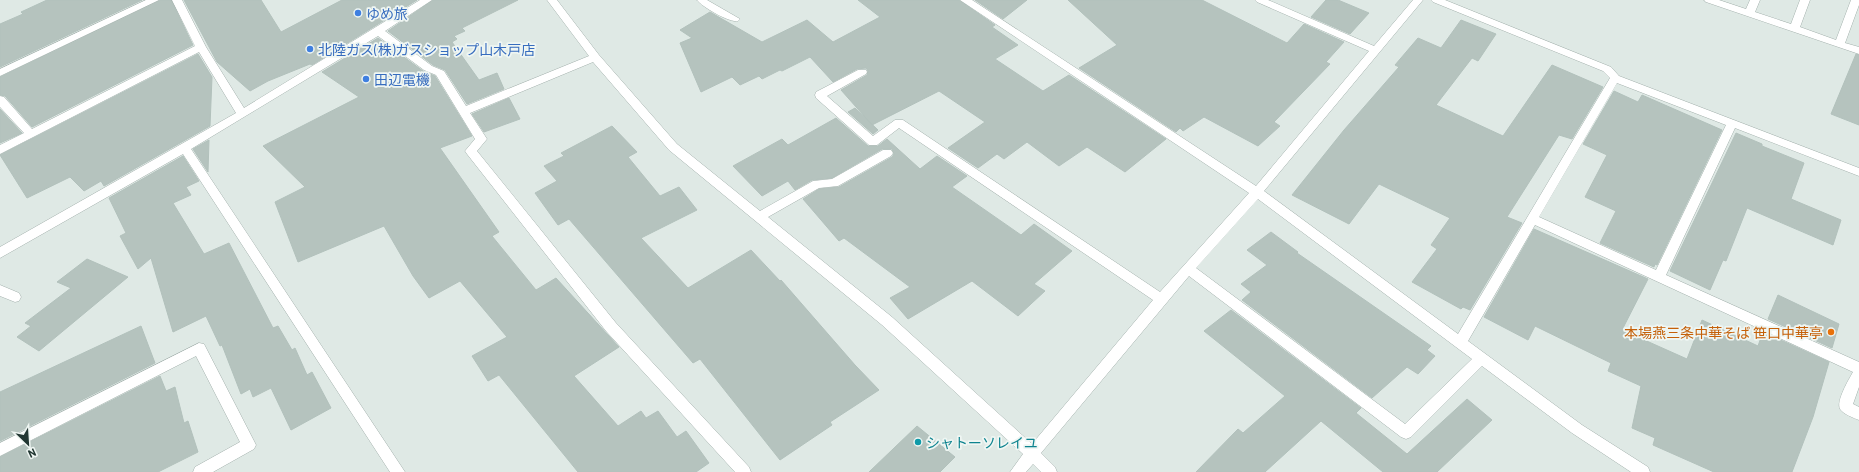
<svg xmlns="http://www.w3.org/2000/svg" width="1859" height="472" viewBox="0 0 1859 472" font-family="Barlow,'Noto Sans JP',sans-serif">
	<style>
		.building { fill: #b5c3be; stroke: #b2c1bc }
		.lines { fill: none; stroke-linecap: round; stroke-linejoin: round }
		.service-casing { stroke: #a3b0ac; stroke-width: 1 }
		.minor-casing { stroke: #a3b0ac; stroke-width: 1 }
		.service { fill: #fff; fill-rule: evenodd }
		.minor { fill: #fff; fill-rule: evenodd }
		.shop-dot { fill: #3f7fe0; stroke: #eff6f3; stroke-width: 1.5 }
		.food-dot { fill: #e8710a; stroke: #eff6f3; stroke-width: 1.5 }
		.culture-dot { fill: #0f9aa8; stroke: #eff6f3; stroke-width: 1.5 }
		.labels { text-anchor: middle; dominant-baseline: central; stroke-width: 3.5; stroke-linejoin: round; paint-order: stroke }
		.shop-label { font-size: 14px; fill: #366cbe; stroke: #eff6f3; text-anchor: start }
		.food-label { font-size: 14px; fill: #c56008; stroke: #eff6f3; text-anchor: end }
		.culture-label { font-size: 14px; fill: #0d838f; stroke: #eff6f3; text-anchor: start }
	</style>
	<rect width="100%" height="100%" fill="#dfe9e5"/>
	<!-- building -->
	<path class="building" d="M 47,0 L 142,0 L 0,67 L 0,24 L 23,14 L 21,12 Z
		M 160,0 L 171,0 L 193,45 L 32,127 L 5,96 L 0,95 L 0,77 Z
		M 184,0 L 261,0 L 281,32 L 342,0 L 417,0 L 312,65 L 310,64 L 268,81 L 250,91 L 217,62 Z
		M 433,0 L 518,0 L 462,28 L 465,31 L 454,36 L 457,39 L 452,42 L 479,80 L 497,73 L 504,89 L 467,104 L 445,70 L 433,65 L 388,31 Z
		M 858,0 L 959,0 L 995,25 L 992,27 L 1018,45 L 995,59 L 1043,91 L 1069,75 L 1166,139 L 1125,172 L 1087,147 L 1059,166 L 1027,142 L 1004,159 L 997,154 L 978,168 L 948,148 L 985,122 L 939,91 L 872,125 L 841,90 L 867,75 L 868,71 L 866,68 L 857,69 L 833,82 L 810,57 L 782,71 L 780,70 L 762,79 L 759,76 L 740,85 L 732,77 L 701,92 L 680,43 L 692,38 L 680,30 L 710,12 L 762,42 L 807,20 L 833,42 L 880,17 Z
		M 975,0 L 1027,0 L 1003,19 Z
		M 1068,0 L 1202,0 L 1287,43 L 1304,24 L 1344,42 L 1326,62 L 1330,64 L 1274,122 L 1280,126 L 1258,146 L 1204,117 L 1183,131 L 1180,128 L 1176,132 L 1079,68 L 1117,45 Z
		M 1326,0 L 1338,0 L 1369,13 L 1350,34 L 1311,17 Z
		M 1461,20 L 1496,34 L 1478,61 L 1472,58 L 1436,105 L 1503,136 L 1552,65 L 1603,87 L 1572,139 L 1559,135 L 1507,217 L 1522,223 L 1470,310 L 1463,307 L 1461,309 L 1412,282 L 1437,249 L 1431,245 L 1450,218 L 1379,184 L 1349,224 L 1292,195 L 1344,130 L 1399,67 L 1395,65 L 1418,38 L 1441,48 Z
		M 378,38 L 423,71 L 435,76 L 472,136 L 440,148 L 499,232 L 492,236 L 536,290 L 556,278 L 619,347 L 574,376 L 618,426 L 641,411 L 646,418 L 658,411 L 677,437 L 686,431 L 709,463 L 696,472 L 578,472 L 499,375 L 488,381 L 472,356 L 507,337 L 460,281 L 429,298 L 413,276 L 384,226 L 298,262 L 275,202 L 305,187 L 263,146 L 359,97 L 322,72 Z
		M 198,54 L 212,77 L 210,126 L 104,186 L 101,181 L 84,191 L 70,177 L 27,198 L 0,155 Z
		M 1856,54 L 1859,55 L 1859,125 L 1831,114 Z
		M 1614,91 L 1638,102 L 1642,95 L 1722,130 L 1657,265 L 1655,264 L 1654,267 L 1600,243 L 1616,211 L 1585,197 L 1607,155 L 1583,144 Z
		M 509,98 L 520,119 L 484,132 L 472,114 Z
		M 855,108 L 878,130 L 873,134 L 848,112 Z
		M 0,109 L 22,133 L 0,143 Z
		M 836,118 L 868,146 L 878,146 L 887,139 L 920,169 L 937,156 L 967,176 L 952,187 L 1021,235 L 1034,224 L 1072,251 L 1034,284 L 1045,291 L 1018,316 L 972,281 L 908,319 L 890,298 L 910,287 L 844,238 L 839,241 L 803,199 L 819,189 L 839,187 L 892,157 L 894,154 L 892,149 L 882,149 L 832,178 L 812,180 L 795,190 L 788,181 L 762,196 L 733,166 L 782,139 L 788,145 Z
		M 612,126 L 637,152 L 628,157 L 660,196 L 679,187 L 697,210 L 641,238 L 688,288 L 751,250 L 780,281 L 781,280 L 855,365 L 879,390 L 830,422 L 832,425 L 780,460 L 700,359 L 693,363 L 569,219 L 558,225 L 535,193 L 557,181 L 544,166 L 564,156 L 561,153 Z
		M 1736,133 L 1762,144 L 1762,146 L 1804,163 L 1791,199 L 1841,220 L 1833,245 L 1747,208 L 1726,261 L 1723,260 L 1710,290 L 1670,271 Z
		M 209,140 L 208,172 L 193,149 Z
		M 183,156 L 199,181 L 186,187 L 191,195 L 173,203 L 204,254 L 229,243 L 273,328 L 278,326 L 292,350 L 295,348 L 307,375 L 312,372 L 331,408 L 291,430 L 271,388 L 253,397 L 250,389 L 241,394 L 222,345 L 220,346 L 206,316 L 173,332 L 151,258 L 138,269 L 120,236 L 126,233 L 109,198 Z
		M 1534,229 L 1648,279 L 1622,330 L 1687,359 L 1702,320 L 1758,346 L 1763,332 L 1829,362 L 1813,417 L 1792,472 L 1714,472 L 1653,445 L 1655,438 L 1632,428 L 1641,386 L 1608,371 L 1611,363 L 1535,326 L 1528,340 L 1484,317 Z
		M 1271,232 L 1298,252 L 1297,253 L 1431,346 L 1427,350 L 1435,356 L 1418,374 L 1407,367 L 1372,398 L 1242,300 L 1251,292 L 1241,284 L 1267,265 L 1247,250 Z
		M 87,259 L 128,277 L 39,351 L 17,337 L 31,326 L 25,323 L 71,288 L 57,282 Z
		M 1778,295 L 1839,324 L 1832,348 L 1768,319 Z
		M 1231,310 L 1361,408 L 1356,413 L 1407,454 L 1467,399 L 1492,420 L 1437,472 L 1383,472 L 1321,421 L 1265,472 L 1196,472 L 1238,429 L 1243,433 L 1285,396 L 1204,331 Z
		M 141,326 L 155,363 L 0,441 L 0,392 Z
		M 160,376 L 166,391 L 175,387 L 184,423 L 188,421 L 198,452 L 158,472 L 0,472 L 0,457 Z
		M 917,426 L 955,457 L 940,472 L 869,472 Z"/>
	<g class="lines">
		<defs>
			<path id="service" d="M 1704,0 L 1719,0 L 1746,9 L 1750,0 L 1760,0 L 1755,12 L 1791,24 L 1800,0 L 1810,0 L 1800,27 L 1836,40 L 1851,0 L 1859,0 L 1859,5 L 1845,43 L 1859,47 L 1859,54 L 1706,2 Z"/>
			<path id="minor" d="M 146,0 L 159,0 L 0,76 L 0,69 Z
				M 172,0 L 182,0 L 206,47 L 244,108 L 420,0 L 432,0 L 385,31 L 432,66 L 444,71 L 466,106 L 589,56 L 547,0 L 557,0 L 599,55 L 677,144 L 760,211 L 813,181 L 832,179 L 883,150 L 891,150 L 893,153 L 891,156 L 838,186 L 819,188 L 768,217 L 892,317 L 1032,444 L 1153,300 L 899,128 L 877,145 L 869,145 L 816,98 L 815,95 L 816,92 L 858,70 L 866,70 L 867,72 L 866,74 L 827,96 L 873,136 L 895,120 L 903,120 L 1160,292 L 1249,193 L 960,0 L 972,0 L 1256,186 L 1369,51 L 1257,2 L 1255,0 L 1268,0 L 1374,46 L 1413,0 L 1423,0 L 1264,191 L 1458,334 L 1610,78 L 1603,71 L 1433,2 L 1431,0 L 1445,0 L 1611,67 L 1619,76 L 1859,168 L 1859,176 L 1735,128 L 1666,275 L 1859,362 L 1859,387 L 1853,404 L 1859,407 L 1859,420 C 1854,418 1843,414 1840,409 C 1836,401 1849,379 1853,372 L 1535,225 L 1468,341 L 1582,425 L 1648,467 L 1650,472 L 1631,472 L 1572,433 L 1482,366 L 1411,437 L 1406,439 L 1401,437 L 1189,276 L 1041,453 L 1055,467 L 1057,472 L 1041,472 L 1033,464 L 1026,472 L 1010,472 L 1023,454 L 882,325 L 669,150 L 593,62 L 470,113 L 487,139 L 477,151 L 616,323 L 749,467 L 751,472 L 735,472 L 606,331 L 467,154 L 465,151 L 475,139 L 436,75 L 424,70 L 378,36 L 191,149 L 405,472 L 390,472 L 183,154 L 0,258 L 0,247 L 236,113 L 199,52 L 0,154 L 0,145 L 24,133 L 0,107 L 0,96 L 4,97 L 32,129 L 195,46 ZM 1617,83 L 1726,125 L 1656,270 L 1539,217 ZM 1258,199 L 1472,359 L 1405,424 L 1196,268 Z
				M 697,0 L 707,0 L 740,19 L 738,21 C 730,23 702,7 697,0 Z
				M 0,285 L 19,293 L 21,297 L 19,301 L 15,302 L 0,296 Z
				M 199,343 L 204,344 L 254,441 L 256,445 L 254,449 L 213,472 L 193,472 L 195,467 L 240,442 L 196,356 L 0,456 L 0,443 Z"/>
		</defs>
		<!-- service casing -->
		<use href="#service" class="service-casing"/>
		<!-- minor casing -->
		<use href="#minor" class="minor-casing"/>
		<!-- service -->
		<use href="#service" class="service"/>
		<!-- minor -->
		<use href="#minor" class="minor"/>
	</g>
	<!-- markers -->
	<g class="shop-dot">
		<circle cx="358" cy="13" r="4"/>
		<circle cx="310" cy="49" r="4"/>
		<circle cx="366" cy="79" r="4"/>
	</g>
	<circle class="food-dot" cx="1831" cy="332" r="4"/>
	<circle class="culture-dot" cx="918" cy="442" r="4"/>
	<g class="labels">
		<!-- shop labels -->
		<g class="shop-label">
			<text x="366" y="13">ゆめ旅</text>
			<text x="318" y="49">北陸ガス(株)ガスショップ山木戸店</text>
			<text x="374" y="79">田辺電機</text>
		</g>
		<!-- food labels -->
		<g class="food-label">
			<text x="1823" y="332">本場燕三条中華そば 笹口中華亭</text>
		</g>
		<!-- culture labels -->
		<g class="culture-label">
			<text x="926" y="442">シャトーソレイユ</text>
		</g>
	</g>
	<!-- north arrow -->
	<g transform="translate(28 444) rotate(155)" stroke="#eff6f3" stroke-width="3" paint-order="stroke">
	<path d="M0-3L7 15L0 10L-7 15Z" fill="#223733"/>
	<text y="-6" font-size="11" font-weight="bold" text-anchor="middle" fill="#223733">N</text>
	</g>
</svg>
